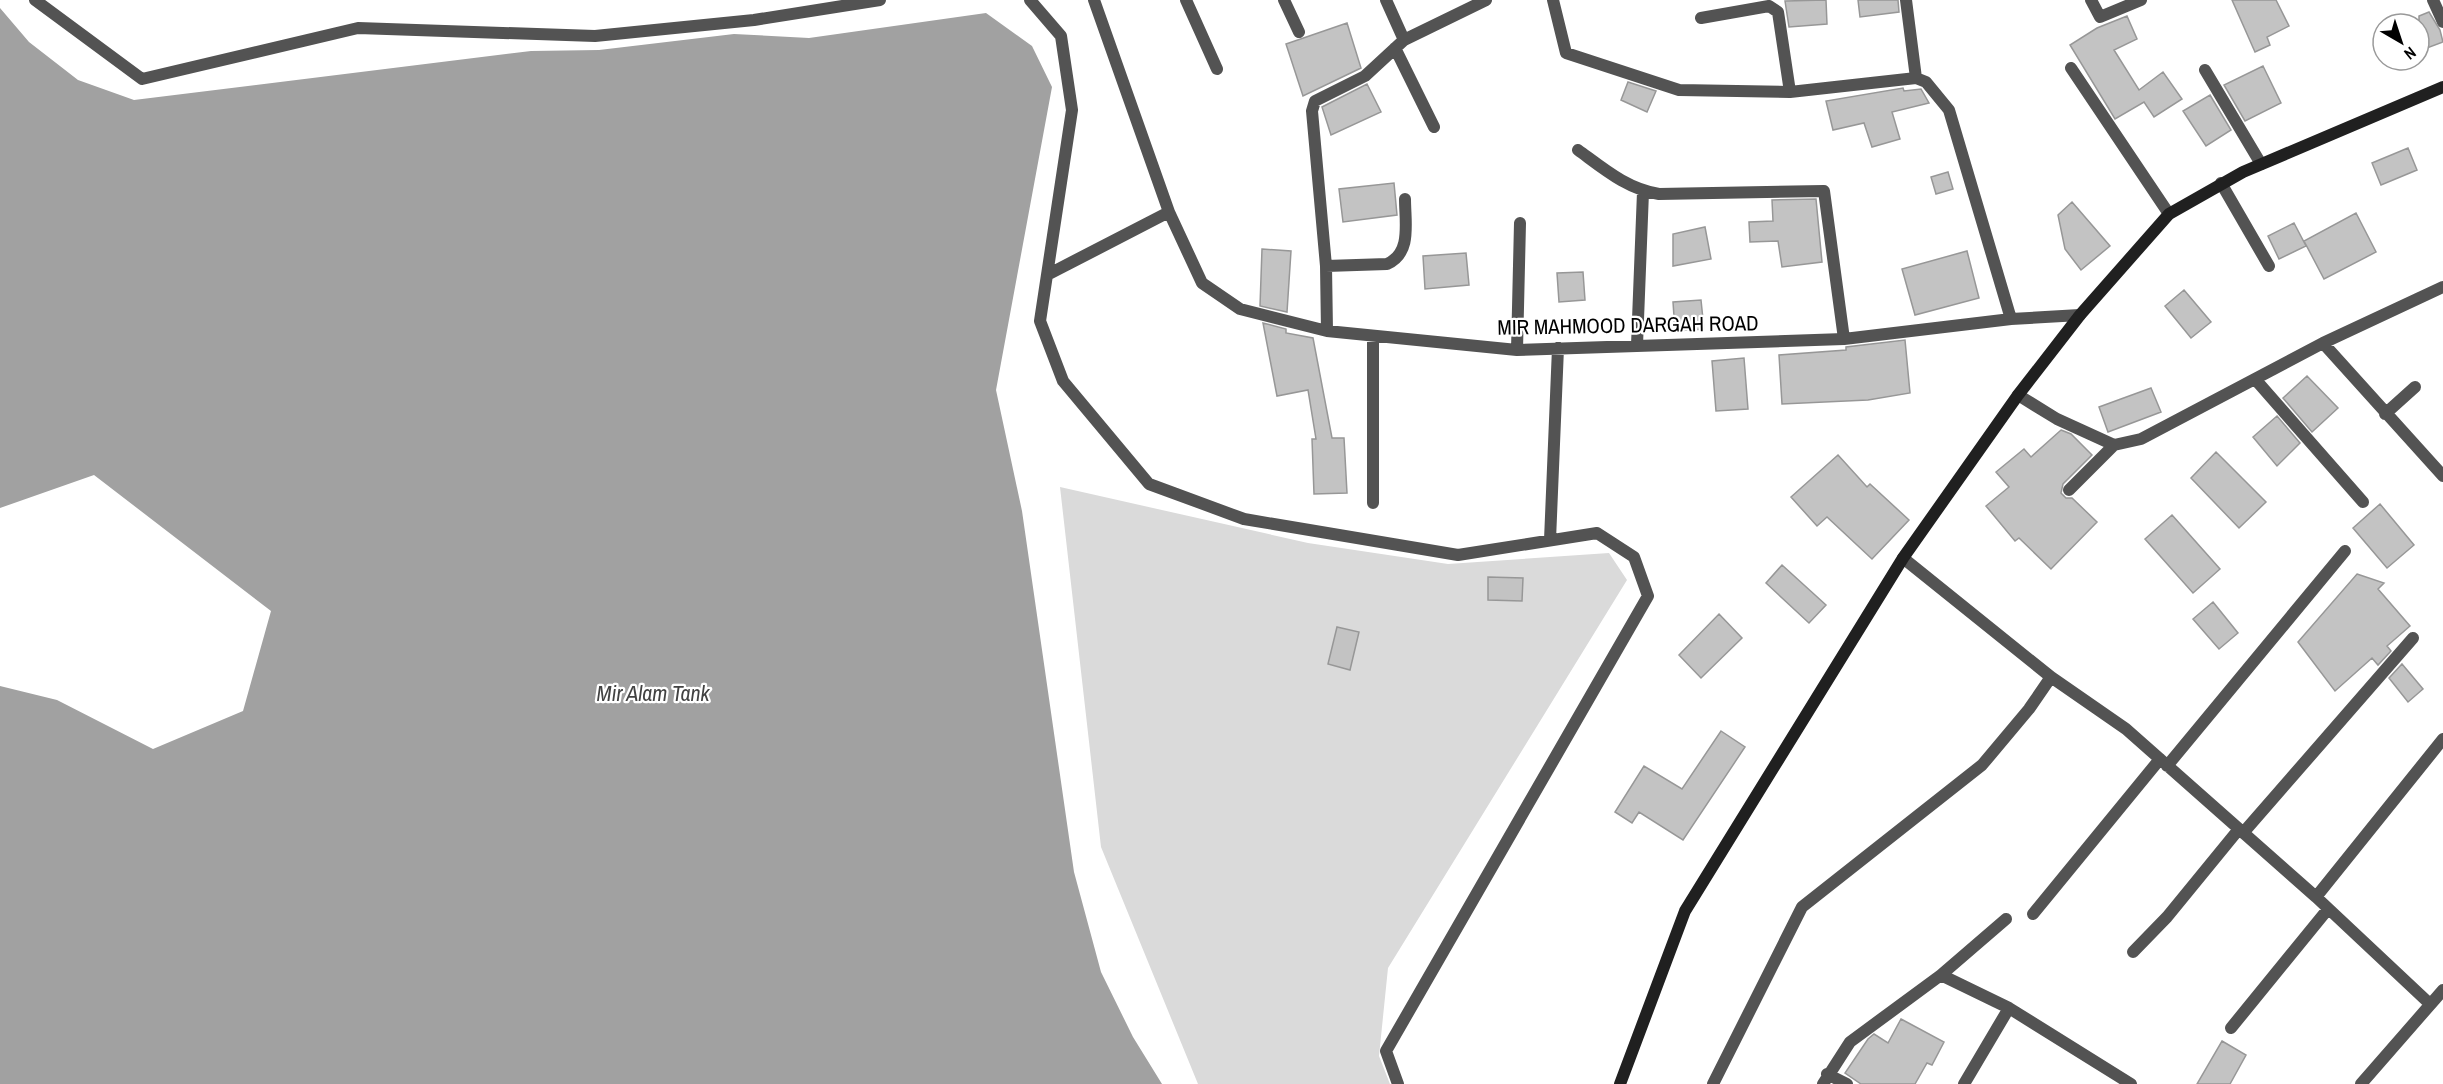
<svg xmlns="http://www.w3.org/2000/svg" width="2443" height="1084" viewBox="0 0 2443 1084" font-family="'Archivo Narrow',sans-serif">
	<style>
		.green { fill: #dadada }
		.water { fill: #a1a1a1 }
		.building { fill: #c3c3c3; stroke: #979797; stroke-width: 1.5 }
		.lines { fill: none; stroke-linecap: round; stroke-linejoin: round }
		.street { stroke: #535353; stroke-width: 12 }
		.secondary { stroke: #202020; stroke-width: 12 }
		.labels { text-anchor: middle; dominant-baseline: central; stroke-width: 4.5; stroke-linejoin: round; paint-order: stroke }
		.street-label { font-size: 21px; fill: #000; stroke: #fff }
		.water-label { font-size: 22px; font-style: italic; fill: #424242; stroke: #fff }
	</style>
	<rect width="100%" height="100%" fill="#fff"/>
	<!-- green -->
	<path class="green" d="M 1060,487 L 1308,543 L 1448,564 L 1609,553 L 1627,580 L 1388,968 L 1379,1056 L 1390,1084 L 1198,1084 L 1101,847 Z"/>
	<!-- water -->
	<path class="water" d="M 0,8 L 29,42 L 78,80 L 134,100 L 531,51 L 599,50 L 734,34 L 809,38 L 986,13 L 1032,46 L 1052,87 L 996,390 L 1022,511 L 1074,872 L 1101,972 L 1133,1037 L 1162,1084 L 0,1084 L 0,686 L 57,700 L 153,749 L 243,711 L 271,611 L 94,475 L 0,508 Z"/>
	<!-- building -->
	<path class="building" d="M 1826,0 L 1827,24 L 1789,27 L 1785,1 Z
		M 1858,0 L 1898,0 L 1899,12 L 1860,17 Z
		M 2232,0 L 2276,0 L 2289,26 L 2267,37 L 2270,45 L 2255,52 Z
		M 2429,12 L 2440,30 L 2443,42 L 2419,51 L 2419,16 Z
		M 2127,16 L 2137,39 L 2114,50 L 2139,90 L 2163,72 L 2182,99 L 2154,117 L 2144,102 L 2115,119 L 2070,45 L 2097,28 Z
		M 1347,23 L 1361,68 L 1303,96 L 1286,44 Z
		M 2263,66 L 2281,103 L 2245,121 L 2224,85 Z
		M 1628,82 L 1656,91 L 1647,112 L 1621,100 Z
		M 1367,84 L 1381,112 L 1331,135 L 1322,107 Z
		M 1903,88 L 1904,91 L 1921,89 L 1929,103 L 1892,112 L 1900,139 L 1872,147 L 1864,123 L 1833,130 L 1826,101 Z
		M 2210,95 L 2231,130 L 2206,146 L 2183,111 Z
		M 2408,148 L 2417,170 L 2381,185 L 2372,163 Z
		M 1948,172 L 1953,189 L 1936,194 L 1931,177 Z
		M 1394,183 L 1397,215 L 1343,222 L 1339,189 Z
		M 1816,199 L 1822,262 L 1782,267 L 1778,241 L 1750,242 L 1749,222 L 1773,221 L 1772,200 Z
		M 2072,202 L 2110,246 L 2081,270 L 2065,249 L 2058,215 Z
		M 2356,213 L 2376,252 L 2324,279 L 2304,241 Z
		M 2294,223 L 2306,246 L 2279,259 L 2268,236 Z
		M 1705,227 L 1711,259 L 1673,266 L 1673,234 Z
		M 1262,249 L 1291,251 L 1287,312 L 1260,306 Z
		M 1967,251 L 1979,298 L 1915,315 L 1902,269 Z
		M 1466,253 L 1469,285 L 1425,289 L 1423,256 Z
		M 1583,272 L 1585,300 L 1559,302 L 1557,273 Z
		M 2184,290 L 2211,322 L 2191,338 L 2165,306 Z
		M 1701,300 L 1704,329 L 1675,331 L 1673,302 Z
		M 1263,323 L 1286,329 L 1286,333 L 1313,338 L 1332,438 L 1344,438 L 1347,493 L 1314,494 L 1312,439 L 1316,439 L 1308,390 L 1277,396 Z
		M 1905,340 L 1910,393 L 1868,400 L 1782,404 L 1779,355 L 1846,350 L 1846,347 Z
		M 1744,358 L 1748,409 L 1716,411 L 1712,361 Z
		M 2307,376 L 2338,408 L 2312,432 L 2283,398 Z
		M 2151,388 L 2161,412 L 2108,432 L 2099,407 Z
		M 2277,416 L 2300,443 L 2277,466 L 2253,437 Z
		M 2061,430 L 2071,434 L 2092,455 L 2063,484 L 2061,493 L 2066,498 L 2072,498 L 2097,522 L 2051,569 L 2019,538 L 2015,541 L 1986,506 L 2009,487 L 1996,472 L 2024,449 L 2031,457 Z
		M 2216,452 L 2266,502 L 2239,528 L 2191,478 Z
		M 1838,455 L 1867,487 L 1870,484 L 1909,520 L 1872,559 L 1827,517 L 1817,526 L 1791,497 Z
		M 2380,504 L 2414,545 L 2387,568 L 2353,528 Z
		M 2172,515 L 2220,569 L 2193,593 L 2145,539 Z
		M 1782,565 L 1826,605 L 1809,623 L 1766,583 Z
		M 2357,574 L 2384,583 L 2378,589 L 2410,626 L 2387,646 L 2391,651 L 2378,665 L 2372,658 L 2335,691 L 2298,642 Z
		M 1488,577 L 1523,578 L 1522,601 L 1488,600 Z
		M 2213,602 L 2238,633 L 2219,649 L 2193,619 Z
		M 1719,614 L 1742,638 L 1701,678 L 1679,655 Z
		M 1337,627 L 1359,632 L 1350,670 L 1328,664 Z
		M 2402,664 L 2423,689 L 2408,702 L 2389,678 Z
		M 1721,731 L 1745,747 L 1683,840 L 1639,812 L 1632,823 L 1615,812 L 1644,766 L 1682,789 Z
		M 1901,1019 L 1944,1042 L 1932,1065 L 1927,1063 L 1915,1084 L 1861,1084 L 1845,1073 L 1868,1039 L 1874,1034 L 1888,1043 Z
		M 2222,1041 L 2246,1055 L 2230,1084 L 2197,1084 Z"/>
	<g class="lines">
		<!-- street -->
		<path class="street" d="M 35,0 L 142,79 L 358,28 L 595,36 L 754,20 L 880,0
			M 1030,0 L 1061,36 L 1072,110 L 1040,321 L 1063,381 L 1149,484 L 1244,519 L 1458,555 L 1597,533 L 1634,557 L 1648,596 L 1386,1051 L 1398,1084
			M 1094,0 L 1169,212 L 1202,283 L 1240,309 L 1327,331 L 1517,350 L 1844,339 L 2011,319 L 2080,315
			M 1186,0 L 1217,69
			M 1284,0 L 1299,32
			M 1386,0 L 1404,40
			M 1553,0 L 1566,53 L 1679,90 L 1790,92 L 1916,78
			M 1906,0 L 1916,78 L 1926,82 L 1949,110 L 2011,319
			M 2091,0 L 2100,17 L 2141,0
			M 2433,0 L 2443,22
			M 1701,18 L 1769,6 L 1778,12 L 1790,92
			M 1395,48 L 1434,127
			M 2071,68 L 2169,214
			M 2205,70 L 2261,164
			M 1578,150 C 1604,169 1627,189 1659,194 L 1824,191 L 1844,339
			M 2221,183 L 2269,266
			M 1326,266 L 1387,264 C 1412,253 1405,223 1405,199
			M 1047,275 L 1169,212
			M 1327,331 L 1326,266 L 1312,111 L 1315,101 L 1365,76 L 1404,40 L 1486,0
			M 2323,343 L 2443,476
			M 1637,345 L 1643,192
			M 1517,350 L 1520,223
			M 2255,379 L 2363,502
			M 2018,395 L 2057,419 L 2114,445 L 2141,439 L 2323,343 L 2443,287
			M 2385,414 L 2415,387
			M 2069,490 L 2114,445
			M 1373,503 L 1373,336
			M 1550,540 L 1558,348
			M 1903,558 L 2051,677 L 2126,729 L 2316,897 L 2443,739
			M 2167,766 L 2345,551
			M 2243,833 L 2413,638
			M 2316,897 L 2430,1004
			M 2033,914 L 2160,759
			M 2133,952 L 2167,917 L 2239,829
			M 1941,975 L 2009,1008 L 2131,1084
			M 2231,1028 L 2328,909
			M 1827,1074 L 1847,1084
			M 1713,1084 L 1802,907 L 1982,765 L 2029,709 L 2051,677
			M 1823,1084 L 1850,1042 L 1941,975 L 2006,919
			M 1964,1084 L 2009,1008
			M 2361,1084 L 2443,990"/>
		<!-- secondary -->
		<path class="secondary" d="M 1620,1084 L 1685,911 L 1903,558 L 2018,395 L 2080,315 L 2169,214 L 2243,172 L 2443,87"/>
	</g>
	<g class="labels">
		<!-- street labels -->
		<g class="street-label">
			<text transform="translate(1628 325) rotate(-1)">MIR MAHMOOD DARGAH ROAD</text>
		</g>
		<!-- water labels -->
		<g class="water-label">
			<text x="653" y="693">Mir Alam Tank</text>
		</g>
	</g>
	<!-- north arrow -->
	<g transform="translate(2401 42) rotate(141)"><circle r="28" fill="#ffffff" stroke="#999999" stroke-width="1.5"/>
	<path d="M0-4.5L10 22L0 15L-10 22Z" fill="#000000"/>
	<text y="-9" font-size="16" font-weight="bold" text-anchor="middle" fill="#000000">N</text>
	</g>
</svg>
